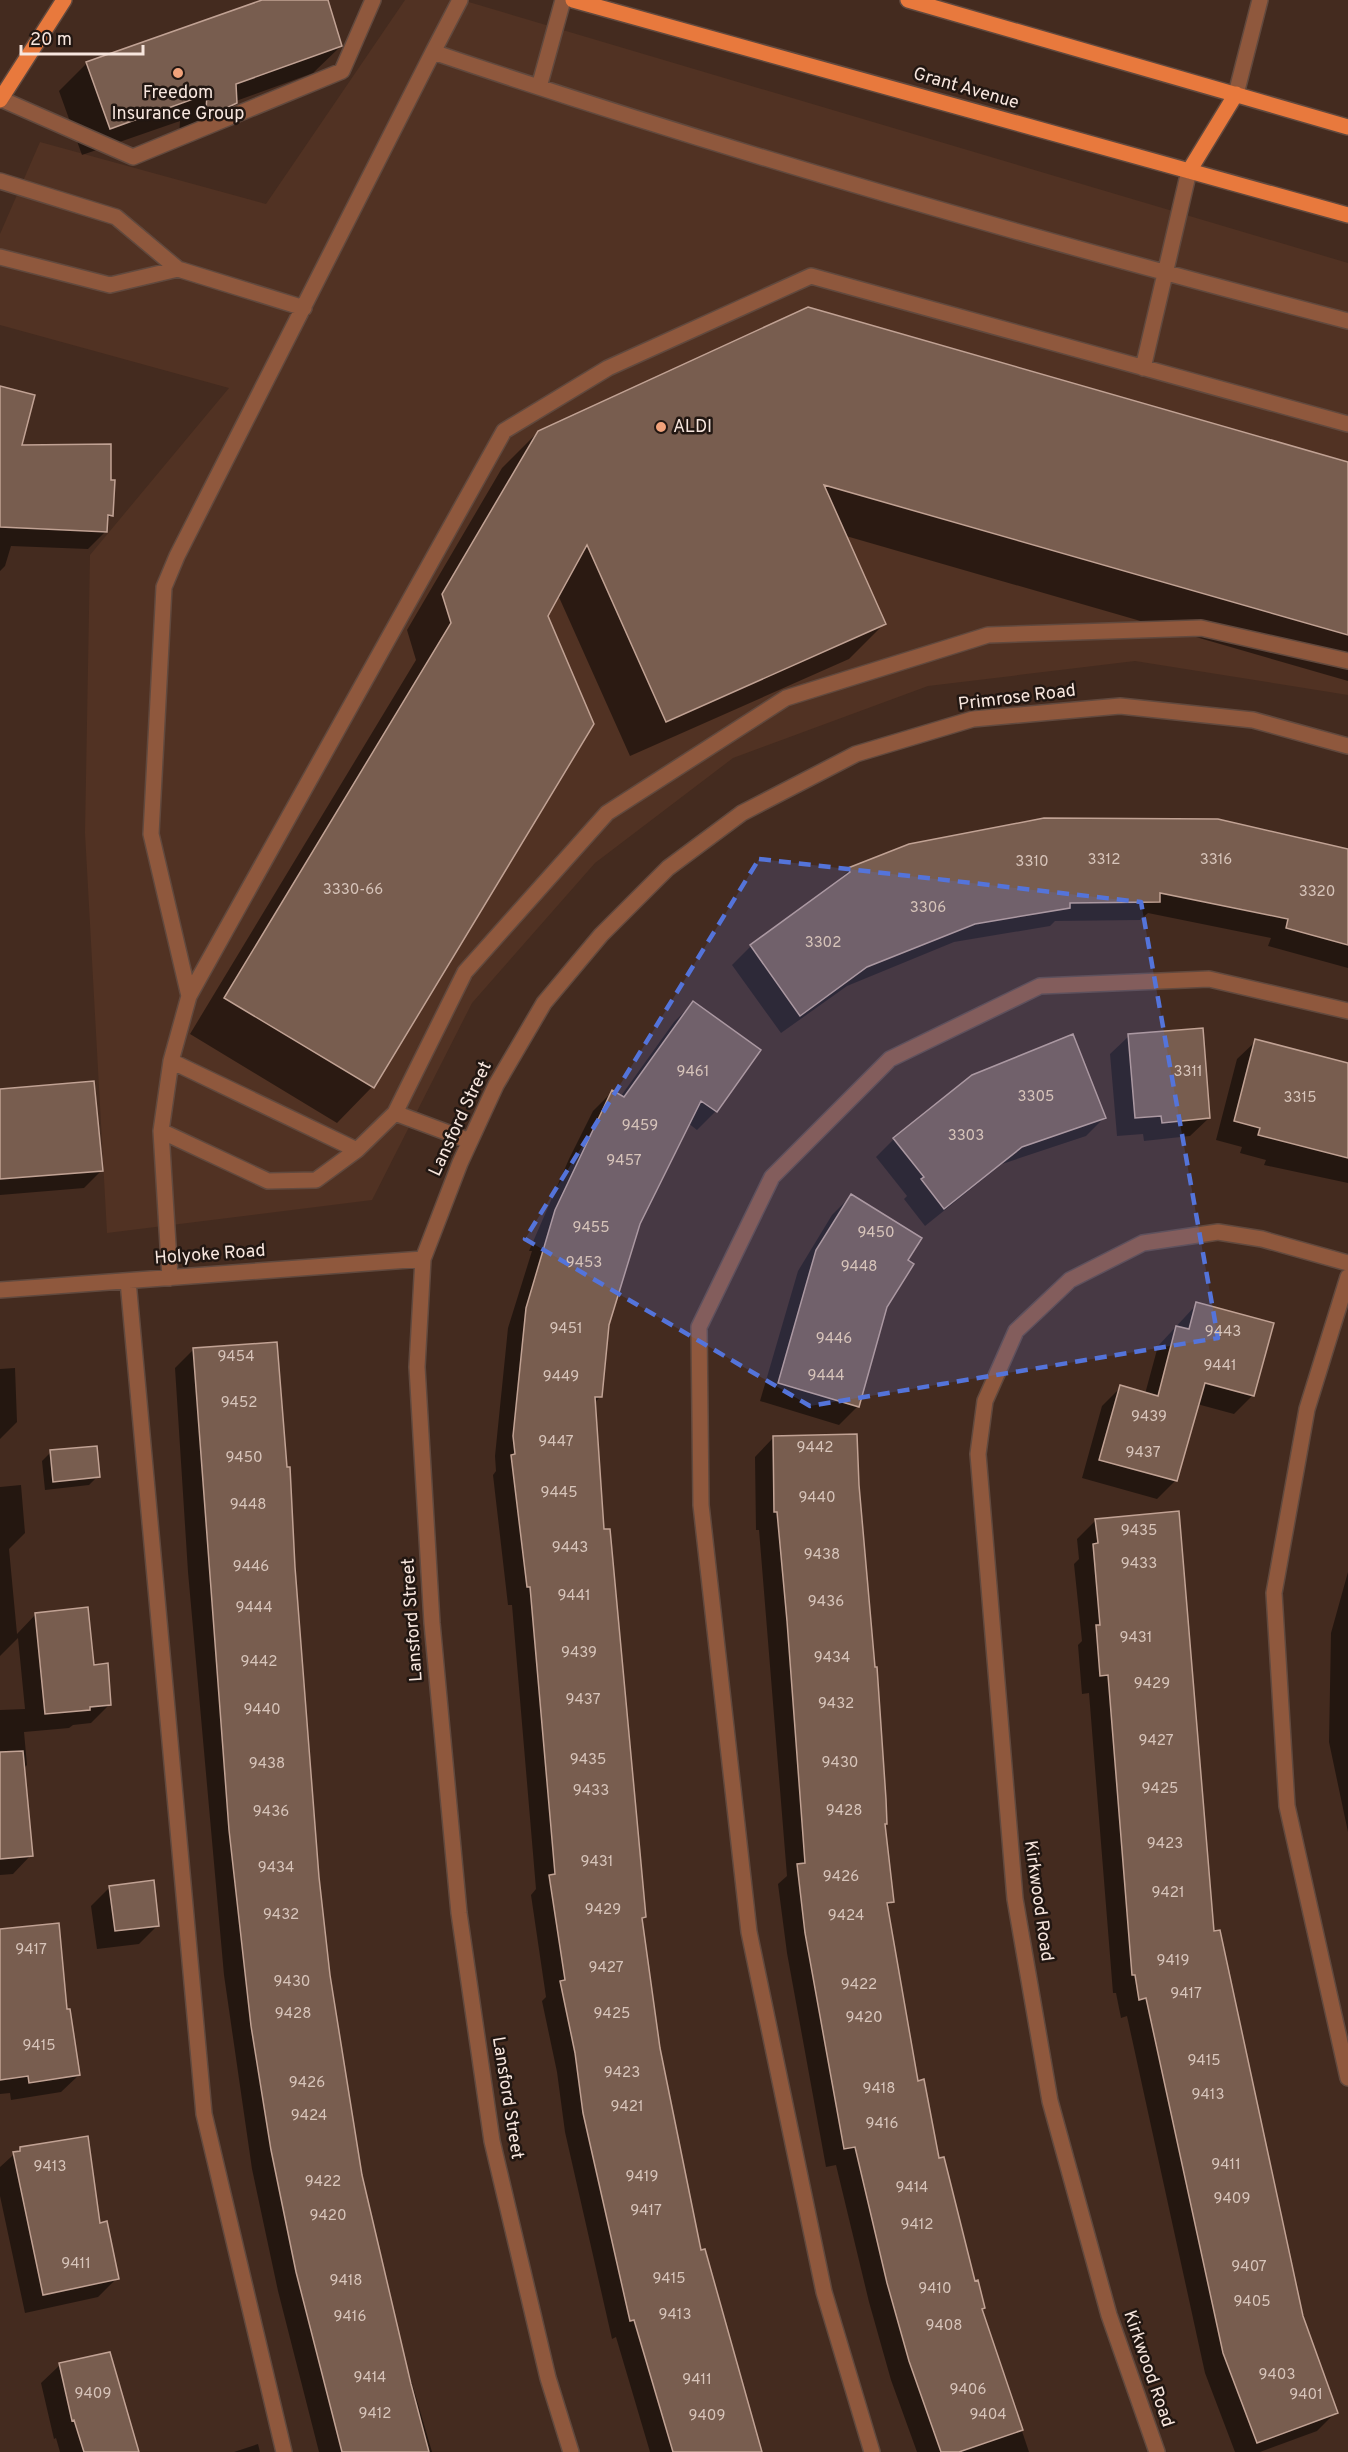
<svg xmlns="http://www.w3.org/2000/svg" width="1348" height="2452" viewBox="0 0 1348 2452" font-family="Overpass,sans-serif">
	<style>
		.built { fill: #513223 }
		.shadow { fill: #0007 }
		.building { fill: #785d4f; stroke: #c1a294; stroke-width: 1.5 }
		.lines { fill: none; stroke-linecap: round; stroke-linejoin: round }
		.minor-casing { stroke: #61493e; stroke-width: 18 }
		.major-casing { stroke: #61493e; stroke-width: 18 }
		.minor { stroke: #8f583d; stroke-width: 15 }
		.major { stroke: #e8793d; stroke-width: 15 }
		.marked { fill: #5474da; fill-opacity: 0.2; stroke: #5474da; stroke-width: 4.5; stroke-dasharray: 12 8; stroke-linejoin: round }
		.poi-dot { fill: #f1a27b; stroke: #221712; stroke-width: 2 }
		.labels { text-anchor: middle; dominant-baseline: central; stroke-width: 5; stroke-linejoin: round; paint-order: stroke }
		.number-label { font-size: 15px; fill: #d7c4ba }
		.street-label { font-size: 18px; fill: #f7e6de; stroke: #221712 }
		.poi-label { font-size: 18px; fill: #f7e6de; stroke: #221712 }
	</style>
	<rect width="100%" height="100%" fill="#442b1f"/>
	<!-- built -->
	<path class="built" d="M 405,0 L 462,0 L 1348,263 L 1348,695 L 1135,661 L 928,686 L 733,758 L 595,863 L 472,1003 L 372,1200 L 107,1233 L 85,833 L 90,555 L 229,388 L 0,325 L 0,234 L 40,142 L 266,204 Z"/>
	<!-- shadow -->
	<path class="shadow" d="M 267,0 L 326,0 L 341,46 L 313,73 L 236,101 L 208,131 L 179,138 L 180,121 L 82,155 L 59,91 L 87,63 Z
		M 0,387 L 20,446 L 112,515 L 106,520 L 106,531 L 88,549 L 11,546 L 5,566 L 0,571 Z
		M 538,432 L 1348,464 L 1348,681 L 846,536 L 885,623 L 849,659 L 630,756 L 558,595 L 546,616 L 592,724 L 372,1087 L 337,1123 L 190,1034 L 416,660 L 407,630 L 502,468 Z
		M 1218,821 L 1348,851 L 1348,968 L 1268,946 L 1271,938 L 1148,913 L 1140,920 L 1055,921 L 1050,926 L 954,942 L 847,986 L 781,1033 L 732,965 L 751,946 L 830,889 L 849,870 L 909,845 Z
		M 693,1003 L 716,1111 L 697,1130 L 688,1123 L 638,1224 L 608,1325 L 600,1397 L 594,1403 L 602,1531 L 644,1917 L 641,1920 L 658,2048 L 700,2252 L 761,2452 L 650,2452 L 616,2337 L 612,2339 L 565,2132 L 557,2072 L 542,2001 L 546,1997 L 531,1895 L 536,1889 L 512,1605 L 508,1605 L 493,1475 L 496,1471 L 495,1456 L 508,1328 L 532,1251 L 529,1251 L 569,1159 L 593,1111 L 612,1092 L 621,1096 L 674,1022 Z
		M 1129,1036 L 1209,1118 L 1190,1136 L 1144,1141 L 1143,1134 L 1117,1136 L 1110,1054 Z
		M 1256,1041 L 1348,1073 L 1348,1183 L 1264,1165 L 1266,1160 L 1240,1153 L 1242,1147 L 1216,1140 L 1237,1059 Z
		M 0,1090 L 102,1170 L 84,1188 L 0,1195 Z
		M 1104,1118 L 1086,1136 L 1002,1164 L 925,1226 L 904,1199 L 907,1196 L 876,1157 L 894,1139 Z
		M 851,1196 L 905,1261 L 886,1306 L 858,1406 L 839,1425 L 760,1401 L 798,1271 L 832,1215 Z
		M 1197,1304 L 1253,1395 L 1234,1414 L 1197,1404 L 1176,1480 L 1157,1499 L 1082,1478 L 1102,1406 L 1121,1387 L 1145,1394 L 1158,1346 Z
		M 194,1349 L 293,1568 L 317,1877 L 343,2076 L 360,2175 L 407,2373 L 409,2373 L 432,2452 L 319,2452 L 278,2291 L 252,2169 L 224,1975 L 188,1572 L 175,1368 Z
		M 15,1368 L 17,1422 L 0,1439 L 0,1369 Z
		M 773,1438 L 857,1485 L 883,1826 L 892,1902 L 886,1908 L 916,2083 L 974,2283 L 984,2307 L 981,2310 L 1029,2452 L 917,2452 L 891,2380 L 869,2302 L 836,2165 L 826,2167 L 787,1953 L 778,1884 L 787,1876 L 759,1530 L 756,1530 L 755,1457 Z
		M 51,1452 L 98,1476 L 89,1485 L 45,1490 L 42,1461 Z
		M 21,1485 L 25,1533 L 9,1549 L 17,1634 L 36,1614 L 93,1666 L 110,1704 L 91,1723 L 73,1725 L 69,1728 L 24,1732 L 27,1765 L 23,1769 L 31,1855 L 13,1874 L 0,1875 L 0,1710 L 25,1709 L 18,1638 L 0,1656 L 0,1487 Z
		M 1096,1520 L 1302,2317 L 1336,2412 L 1317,2431 L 1260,2452 L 1235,2452 L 1205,2373 L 1127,2016 L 1121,2018 L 1116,1993 L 1113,1993 L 1089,1693 L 1082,1694 L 1078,1645 L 1082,1641 L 1074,1564 L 1079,1559 L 1077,1539 Z
		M 1348,1572 L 1348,1832 L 1329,1742 L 1331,1633 Z
		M 110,1887 L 158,1925 L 139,1944 L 97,1949 L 91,1906 Z
		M 0,1930 L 66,2011 L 79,2075 L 61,2092 L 11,2100 L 10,2093 L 0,2094 Z
		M 21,2148 L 99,2224 L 117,2278 L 98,2297 L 25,2313 L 0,2196 L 0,2167 Z
		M 60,2365 L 137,2452 L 60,2452 L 56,2438 L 54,2439 L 41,2383 Z
		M 258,2444 L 260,2452 L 234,2452 Z"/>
	<!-- building -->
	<path class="building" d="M 262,0 L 328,0 L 342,46 L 236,84 L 237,103 L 220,111 L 206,111 L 207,94 L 110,129 L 86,62 Z
		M 808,307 L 1348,462 L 1348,635 L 824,485 L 886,624 L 666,722 L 587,545 L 548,616 L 594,724 L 374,1088 L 224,998 L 451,623 L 442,594 L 538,431 Z
		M 0,386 L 35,395 L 22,445 L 111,444 L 111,480 L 115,480 L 113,516 L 108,515 L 107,532 L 0,527 Z
		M 1044,818 L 1218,819 L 1348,849 L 1348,945 L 1286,928 L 1288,919 L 1160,893 L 1160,902 L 1070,903 L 1070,908 L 975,924 L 867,967 L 800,1016 L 750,945 L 850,872 L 848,868 L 909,844 Z
		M 693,1001 L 761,1050 L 717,1112 L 701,1101 L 640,1224 L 609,1325 L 602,1397 L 595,1397 L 604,1529 L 610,1529 L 646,1917 L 642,1918 L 660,2048 L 701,2250 L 705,2249 L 762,2452 L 673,2452 L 634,2320 L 630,2321 L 583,2113 L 575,2053 L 560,1981 L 565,1980 L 549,1875 L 555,1874 L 530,1587 L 527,1587 L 511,1455 L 515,1454 L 513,1436 L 526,1308 L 555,1210 L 612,1090 L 624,1097 Z
		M 1203,1028 L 1210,1118 L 1162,1123 L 1161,1116 L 1135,1118 L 1128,1034 Z
		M 1073,1034 L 1106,1118 L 1022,1147 L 944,1209 L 921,1179 L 924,1177 L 893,1138 L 972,1075 Z
		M 1255,1039 L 1348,1063 L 1348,1158 L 1258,1135 L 1260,1128 L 1234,1121 Z
		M 94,1081 L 103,1171 L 0,1179 L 0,1089 Z
		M 851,1194 L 922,1238 L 908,1260 L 914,1264 L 887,1307 L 859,1407 L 778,1383 L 816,1250 Z
		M 1196,1302 L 1274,1323 L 1254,1396 L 1205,1383 L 1177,1481 L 1099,1460 L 1120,1385 L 1158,1396 L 1176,1326 L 1189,1329 Z
		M 277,1342 L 287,1467 L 290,1467 L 295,1567 L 319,1877 L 330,1975 L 362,2175 L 411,2384 L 429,2452 L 342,2452 L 296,2272 L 271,2150 L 251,2026 L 229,1830 L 193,1348 Z
		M 857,1434 L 859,1485 L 875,1667 L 877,1667 L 886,1799 L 887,1824 L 885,1824 L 894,1902 L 887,1903 L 918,2081 L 924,2079 L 939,2158 L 944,2157 L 975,2281 L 978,2280 L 985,2308 L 982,2309 L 1023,2430 L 959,2452 L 941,2452 L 909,2361 L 887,2283 L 855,2147 L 844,2149 L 805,1933 L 797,1864 L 805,1863 L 787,1621 L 777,1512 L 774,1512 L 773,1436 Z
		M 97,1446 L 100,1477 L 53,1482 L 50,1450 Z
		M 1179,1511 L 1214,1931 L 1220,1930 L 1303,2316 L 1338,2413 L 1257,2443 L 1223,2353 L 1146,1998 L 1139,2000 L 1135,1975 L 1132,1975 L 1108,1675 L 1100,1676 L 1096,1625 L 1100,1625 L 1093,1544 L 1098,1543 L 1095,1519 Z
		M 88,1607 L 94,1665 L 108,1663 L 111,1705 L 90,1707 L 90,1710 L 45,1714 L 35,1613 Z
		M 23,1751 L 33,1856 L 0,1859 L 0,1752 Z
		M 154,1880 L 159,1926 L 115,1931 L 109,1886 Z
		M 59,1923 L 67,2009 L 70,2009 L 80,2075 L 29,2083 L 28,2076 L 0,2080 L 0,1929 Z
		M 88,2136 L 100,2223 L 107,2221 L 119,2279 L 43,2295 L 13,2152 L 20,2151 L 20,2147 Z
		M 110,2352 L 139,2452 L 84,2452 L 74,2420 L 72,2421 L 59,2363 Z"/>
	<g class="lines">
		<defs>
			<path id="minor" d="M 433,52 L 460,0
				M 539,87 L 563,0
				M 1236,94 L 1260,0
				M 1,99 L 133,157 L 342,71 L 373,0
				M 0,181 L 116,217 L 178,269 L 304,308
				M 0,257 L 110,285 L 178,269
				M 1143,368 L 1189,171
				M 189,996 L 151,834 L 164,587 L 177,556 L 433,52 C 734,154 1040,241 1348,321
				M 171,1061 L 357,1150 L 395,1113 L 470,1141
				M 395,1113 L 465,972 L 607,813 L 786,698 L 988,635 L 1201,628 L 1348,661
				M 161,1131 L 268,1181 L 316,1180 L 357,1150
				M 1348,1277 L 1307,1409 L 1274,1593 L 1287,1806 L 1348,2078
				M 170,1278 L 161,1131 L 171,1061 L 189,996 L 504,431 L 608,368 L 811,276 L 1348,424
				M 128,1281 L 204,2114 L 284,2452
				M 0,1290 L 423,1259
				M 571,2452 L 548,2378 L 492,2141 L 459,1913 L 432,1623 L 417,1367 L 423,1259 L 460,1163 L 496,1085 L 544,1003 L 601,935 L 668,868 L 742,813 L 856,754 L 973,719 L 1120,706 L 1253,720 L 1348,746
				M 872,2452 L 824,2292 L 749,1932 L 701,1505 L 699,1327 L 772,1177 L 890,1059 L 1040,986 L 1209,979 L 1348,1011
				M 1157,2452 L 1109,2315 L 1050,2101 L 1015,1899 L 978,1454 L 985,1401 L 1016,1331 L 1070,1280 L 1143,1243 L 1218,1232 L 1262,1239 L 1348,1263"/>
			<path id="major" d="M 573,0 L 1348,215
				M 908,0 L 1348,127
				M 0,100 L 64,0
				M 1189,171 L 1236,94"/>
		</defs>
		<!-- minor casing -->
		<use href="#minor" class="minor-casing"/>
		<!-- major casing -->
		<use href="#major" class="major-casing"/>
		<!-- minor -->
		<use href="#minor" class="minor"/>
		<!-- major -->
		<use href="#major" class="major"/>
	</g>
	<!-- marked area -->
	<path class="marked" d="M 759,859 L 1141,902 L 1218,1338 L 810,1406 L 525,1239 Z"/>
	<!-- markers -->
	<g class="poi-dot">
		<circle cx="178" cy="73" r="6"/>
		<circle cx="661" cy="427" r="6"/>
	</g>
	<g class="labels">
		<!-- number labels -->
		<g class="number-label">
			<text x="1104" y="860">3312</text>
			<text x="1216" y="860">3316</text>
			<text x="1032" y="862">3310</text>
			<text x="353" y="890">3330-66</text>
			<text x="1317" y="892">3320</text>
			<text x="928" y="908">3306</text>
			<text x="823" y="943">3302</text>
			<text x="693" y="1072">9461</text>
			<text x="1188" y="1072">3311</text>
			<text x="1036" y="1097">3305</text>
			<text x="1300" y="1098">3315</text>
			<text x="640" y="1126">9459</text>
			<text x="966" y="1136">3303</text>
			<text x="624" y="1161">9457</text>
			<text x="591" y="1228">9455</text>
			<text x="876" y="1233">9450</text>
			<text x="584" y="1263">9453</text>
			<text x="859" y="1267">9448</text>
			<text x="566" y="1329">9451</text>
			<text x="1223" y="1332">9443</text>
			<text x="834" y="1339">9446</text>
			<text x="236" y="1357">9454</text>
			<text x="1220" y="1366">9441</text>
			<text x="826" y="1376">9444</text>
			<text x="561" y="1377">9449</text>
			<text x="239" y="1403">9452</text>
			<text x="1149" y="1417">9439</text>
			<text x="556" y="1442">9447</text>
			<text x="815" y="1448">9442</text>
			<text x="1143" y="1453">9437</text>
			<text x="244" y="1458">9450</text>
			<text x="559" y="1493">9445</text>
			<text x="817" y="1498">9440</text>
			<text x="248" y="1505">9448</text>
			<text x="1139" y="1531">9435</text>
			<text x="570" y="1548">9443</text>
			<text x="822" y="1555">9438</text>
			<text x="1139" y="1564">9433</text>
			<text x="251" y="1567">9446</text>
			<text x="574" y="1596">9441</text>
			<text x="826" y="1602">9436</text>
			<text x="254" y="1608">9444</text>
			<text x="1136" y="1638">9431</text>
			<text x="579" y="1653">9439</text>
			<text x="832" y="1658">9434</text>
			<text x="259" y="1662">9442</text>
			<text x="1152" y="1684">9429</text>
			<text x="583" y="1700">9437</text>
			<text x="836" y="1704">9432</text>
			<text x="262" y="1710">9440</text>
			<text x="1156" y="1741">9427</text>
			<text x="588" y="1760">9435</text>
			<text x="840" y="1763">9430</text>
			<text x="267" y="1764">9438</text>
			<text x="1160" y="1789">9425</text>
			<text x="591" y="1791">9433</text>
			<text x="844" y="1811">9428</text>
			<text x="271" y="1812">9436</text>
			<text x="1165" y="1844">9423</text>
			<text x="597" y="1862">9431</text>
			<text x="276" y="1868">9434</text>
			<text x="841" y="1877">9426</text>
			<text x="1168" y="1893">9421</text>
			<text x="603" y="1910">9429</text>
			<text x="281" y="1915">9432</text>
			<text x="846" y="1916">9424</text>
			<text x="31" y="1950">9417</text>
			<text x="1173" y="1961">9419</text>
			<text x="606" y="1968">9427</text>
			<text x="292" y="1982">9430</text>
			<text x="859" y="1985">9422</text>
			<text x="1186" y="1994">9417</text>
			<text x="293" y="2014">9428</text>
			<text x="612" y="2014">9425</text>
			<text x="864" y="2018">9420</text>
			<text x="39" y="2046">9415</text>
			<text x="1204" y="2061">9415</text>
			<text x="622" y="2073">9423</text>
			<text x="307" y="2083">9426</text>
			<text x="879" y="2089">9418</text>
			<text x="1208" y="2095">9413</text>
			<text x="627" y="2107">9421</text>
			<text x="309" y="2116">9424</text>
			<text x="882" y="2124">9416</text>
			<text x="1226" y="2165">9411</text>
			<text x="50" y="2167">9413</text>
			<text x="642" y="2177">9419</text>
			<text x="323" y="2182">9422</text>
			<text x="912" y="2188">9414</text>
			<text x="1232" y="2199">9409</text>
			<text x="646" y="2211">9417</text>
			<text x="328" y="2216">9420</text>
			<text x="917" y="2225">9412</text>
			<text x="76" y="2264">9411</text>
			<text x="1249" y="2267">9407</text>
			<text x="669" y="2279">9415</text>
			<text x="346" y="2281">9418</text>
			<text x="935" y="2289">9410</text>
			<text x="1252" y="2302">9405</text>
			<text x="675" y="2315">9413</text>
			<text x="350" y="2317">9416</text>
			<text x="944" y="2326">9408</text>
			<text x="1277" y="2375">9403</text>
			<text x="370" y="2378">9414</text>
			<text x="697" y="2380">9411</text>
			<text x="968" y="2390">9406</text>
			<text x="93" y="2394">9409</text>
			<text x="1306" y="2395">9401</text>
			<text x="375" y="2414">9412</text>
			<text x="988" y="2415">9404</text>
			<text x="707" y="2416">9409</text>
		</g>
		<!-- street labels -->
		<g class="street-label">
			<text transform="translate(966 89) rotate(16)">Grant Avenue</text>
			<text transform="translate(1017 698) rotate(-7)">Primrose Road</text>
			<text transform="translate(461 1119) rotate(-65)">Lansford Street</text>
			<text transform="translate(210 1255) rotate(-4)">Holyoke Road</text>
			<text transform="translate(413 1620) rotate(-94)">Lansford Street</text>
			<text transform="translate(1038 1901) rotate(82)">Kirkwood Road</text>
			<text transform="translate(507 2098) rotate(81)">Lansford Street</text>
			<text transform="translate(1148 2369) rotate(71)">Kirkwood Road</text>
		</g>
		<!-- poi labels -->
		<g class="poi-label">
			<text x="178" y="93">Freedom<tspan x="178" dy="21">Insurance Group</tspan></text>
			<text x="673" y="427" text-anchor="start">ALDI</text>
		</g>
	</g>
	<!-- scale -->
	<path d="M21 45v9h122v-9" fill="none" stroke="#f7e6de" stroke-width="3"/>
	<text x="30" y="45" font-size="18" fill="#f7e6de" stroke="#221712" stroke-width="4.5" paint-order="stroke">20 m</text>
</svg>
